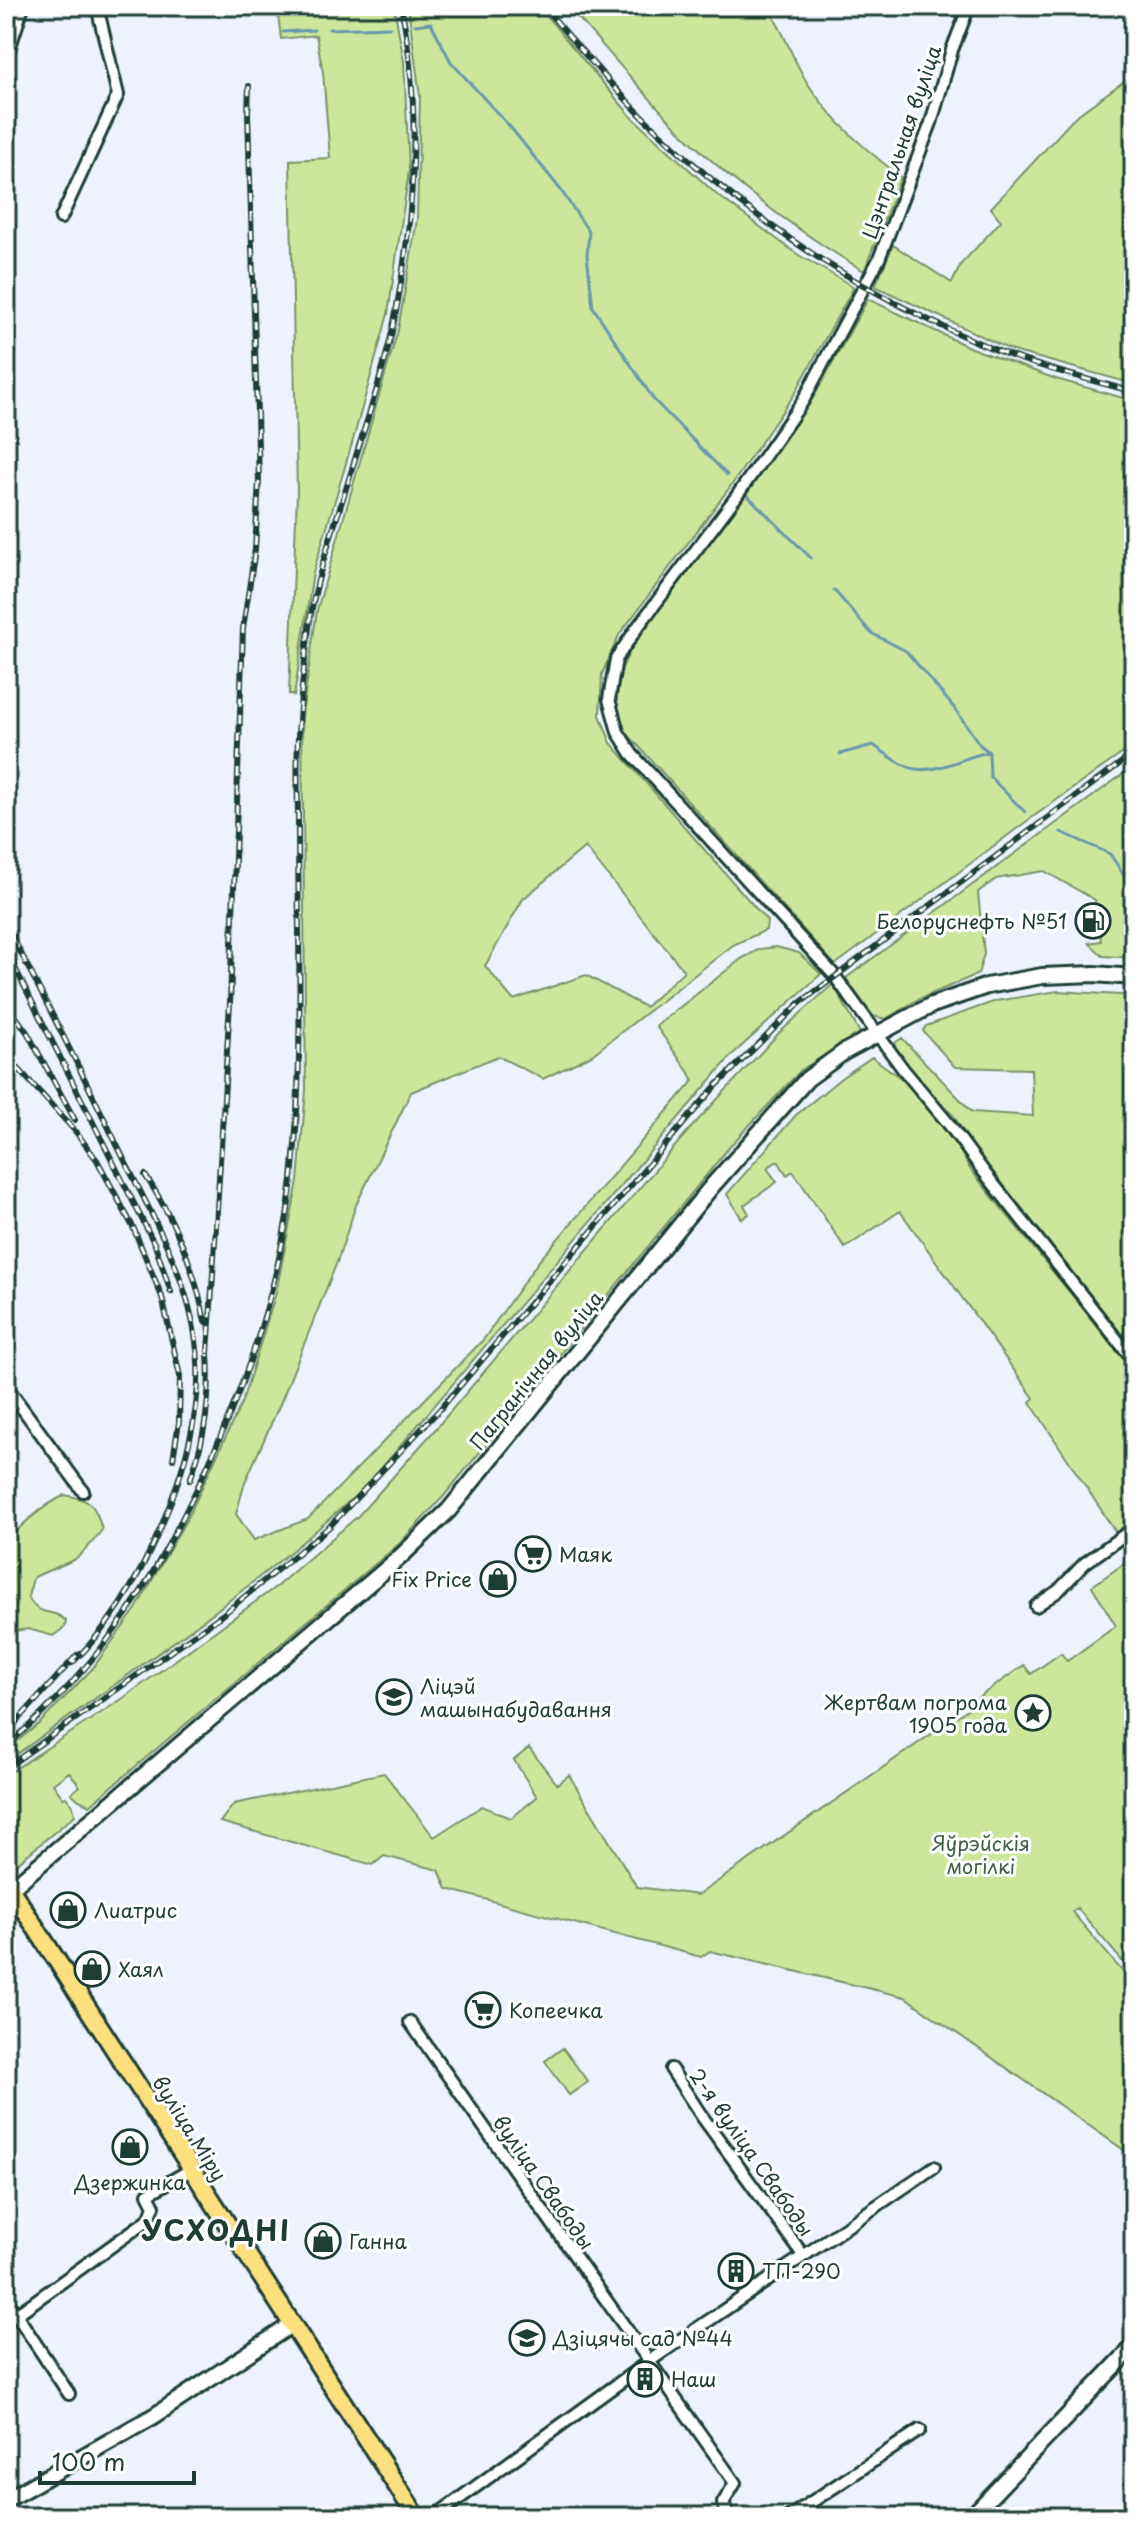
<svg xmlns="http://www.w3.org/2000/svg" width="1140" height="2523" viewBox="0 0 1140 2523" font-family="'Playpen Sans',sans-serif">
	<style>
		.green { fill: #cee69c; stroke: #769268; stroke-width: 2; fill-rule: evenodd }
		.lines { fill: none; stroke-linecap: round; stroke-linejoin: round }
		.stream { stroke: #6898aa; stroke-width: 3 }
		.street-casing { stroke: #1f3d34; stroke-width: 16 }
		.secondary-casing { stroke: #1f3d34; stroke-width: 20 }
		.primary-casing { stroke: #1f3d34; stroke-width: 22 }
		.street { stroke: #fff; stroke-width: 10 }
		.secondary { stroke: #fff; stroke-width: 14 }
		.primary { stroke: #fce080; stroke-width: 16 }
		.rail-casing { stroke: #1f3d34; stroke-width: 6 }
		.rail { stroke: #fff; stroke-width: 3; stroke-dasharray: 9; stroke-linecap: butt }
		.labels { text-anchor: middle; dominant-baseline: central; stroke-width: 6; stroke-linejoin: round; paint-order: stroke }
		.street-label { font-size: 20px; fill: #1f3d34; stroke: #fff }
		.poi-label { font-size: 20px; fill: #1f3d34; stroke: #fff; text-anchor: start }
		.park-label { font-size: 20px; fill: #425f49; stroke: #fff }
		.district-label { font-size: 28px; font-weight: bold; letter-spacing: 2px; fill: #1f3d34; stroke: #fff }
	</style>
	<rect width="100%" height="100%" fill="#edf2fd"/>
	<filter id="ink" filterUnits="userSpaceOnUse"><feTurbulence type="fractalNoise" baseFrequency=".0125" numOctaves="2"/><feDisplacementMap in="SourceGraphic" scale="16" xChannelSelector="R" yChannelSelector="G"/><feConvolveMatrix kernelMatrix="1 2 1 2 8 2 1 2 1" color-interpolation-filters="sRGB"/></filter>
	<g filter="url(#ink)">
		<!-- green -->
		<path class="green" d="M 277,6 L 394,6 L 404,62 L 409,171 L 388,314 L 353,440 L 313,573 L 294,696 L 289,694 L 297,493 L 290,160 L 330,158 L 323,72 L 316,35 L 281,39 Z
			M 408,6 L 538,6 L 630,115 L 716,194 L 797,254 L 854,287 L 795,393 L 733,483 L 619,635 L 602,674 L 600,715 L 611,743 L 767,921 L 766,930 L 733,945 L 592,1055 L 543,1079 L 498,1056 L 411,1092 L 356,1205 L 337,1262 L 280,1404 L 245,1482 L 236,1514 L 254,1540 L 308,1519 L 483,1340 L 538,1262 L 694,1080 L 656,1026 L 741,959 L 760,949 L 776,947 L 799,953 L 821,974 L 732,1055 L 368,1484 C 257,1588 130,1673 6,1762 L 6,1750 L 40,1723 L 92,1669 L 136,1609 L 190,1513 L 242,1402 L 276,1293 L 298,1181 L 306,1090 L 302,715 L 317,610 L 398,330 L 417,220 L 420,96 ZM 585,847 L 684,971 L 645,1007 L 586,975 L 513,1000 L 485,966 L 523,899 Z
			M 568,6 L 767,6 C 784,30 792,59 808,84 C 833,122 866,150 901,177 L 864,271 C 799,232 737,187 683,134 C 643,93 606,49 568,6 Z
			M 1134,74 L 1134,384 L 1013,351 L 875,286 L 893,245 L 952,283 L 961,264 L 1001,221 L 991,208 L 1076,116 Z
			M 868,299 L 971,348 L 1056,379 L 1134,401 L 1134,745 L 1023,824 L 835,965 L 625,731 L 616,701 L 622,668 L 635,640 L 731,515 L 816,393 Z
			M 1134,766 L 1134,958 L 1103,956 L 1089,943 L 1101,941 L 1095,900 L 1044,871 L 996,879 L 978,892 L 984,954 L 978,974 L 917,1000 L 886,1019 L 872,1016 L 846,978 Z
			M 833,984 L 860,1033 L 801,1070 L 731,1145 L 444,1496 L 399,1544 L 90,1805 L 79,1800 L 71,1793 L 80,1786 L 69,1772 L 53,1784 L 63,1798 L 66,1797 L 73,1806 L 75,1815 L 15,1865 L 6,1855 L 6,1775 L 122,1699 L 277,1586 L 358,1516 L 433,1432 L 688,1131 L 778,1034 Z
			M 1058,991 L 1134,996 L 1134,1355 L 984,1166 L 954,1116 L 905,1065 L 892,1045 L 902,1038 L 972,1112 L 1033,1116 L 1031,1069 L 955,1067 L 923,1031 L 926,1026 L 996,1001 Z
			M 872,1057 L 902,1079 L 947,1126 L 970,1169 L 1134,1372 L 1134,1522 L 1117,1534 L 1030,1402 L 1034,1398 L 900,1211 L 845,1248 L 793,1171 L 787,1175 L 778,1161 L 767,1168 L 777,1182 L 744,1205 L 749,1214 L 742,1219 L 727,1194 L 796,1115 L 841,1078 Z
			M 65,1495 C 92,1500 95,1504 102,1530 C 94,1540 86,1552 75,1559 C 62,1566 47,1570 33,1578 L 28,1597 C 39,1619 53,1607 66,1621 L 65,1627 L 53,1636 L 28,1629 L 6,1632 L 6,1541 C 25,1522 41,1507 65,1495 Z
			M 1134,1557 L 1134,1975 L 1077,1908 L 1072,1912 L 1134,1985 L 1134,2157 L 905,1997 L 710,1951 L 701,1957 L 447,1889 L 439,1870 L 384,1856 L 373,1865 L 220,1822 L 234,1804 L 384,1773 L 434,1837 L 482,1806 L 511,1818 L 537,1797 L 514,1760 L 529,1748 L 557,1784 L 569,1775 L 637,1887 L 698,1895 L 972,1706 L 973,1701 L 1024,1665 L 1031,1674 L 1061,1653 L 1067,1661 L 1116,1626 L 1092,1586 Z
			M 563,2048 L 588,2082 L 569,2095 L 545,2061 Z"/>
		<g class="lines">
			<!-- stream -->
			<path class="stream" d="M 415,25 L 431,23 L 451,62 L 511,128 L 560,189 L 589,232 L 587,255 L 593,307 L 654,400 L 727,475
				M 329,29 L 390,27
				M 283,32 L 314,30
				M 748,496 L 811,558
				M 834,590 L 871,633 L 906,651 L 955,709 L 980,745 L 989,752 L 990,777 L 1025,812
				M 840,754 L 873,745 C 884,752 895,761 906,766 C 932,778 963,756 989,752
				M 1061,832 L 1110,854 L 1134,891"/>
			<defs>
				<path id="street" d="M 969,6 L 952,50 L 931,123 L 879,259 L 803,401 L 736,497 L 637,628 L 616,659 L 609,699 L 618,732 L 632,754 L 834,975 L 903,1069 L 948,1123 L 984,1172 L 1134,1361
					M 6,59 L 23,6
					M 61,218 L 118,95 L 97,6
					M 6,1386 L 83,1491
					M 1036,1606 L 1058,1591 L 1085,1563 L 1134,1528
					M 410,2022 L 735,2483 L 723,2503 L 729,2517
					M 671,2069 L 701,2115 L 803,2255
					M 6,2299 L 69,2394
					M 16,2315 L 149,2219 L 154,2206 L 148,2194 L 192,2169
					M 434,2517 L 648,2362 L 934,2167
					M 789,2517 L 920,2430"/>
				<path id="secondary" d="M 6,1893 L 399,1558 L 449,1510 L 712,1186 L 807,1079 L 844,1052 L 932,1005 L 987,986 L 1042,976 L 1094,974 L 1134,977
					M 6,2500 L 154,2416 L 291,2325
					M 971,2517 L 1134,2346"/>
				<path id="primary" d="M 6,1882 L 417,2517"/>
			</defs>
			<!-- street casing -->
			<use href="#street" class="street-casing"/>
			<!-- secondary casing -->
			<use href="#secondary" class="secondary-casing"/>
			<!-- primary casing -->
			<use href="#primary" class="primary-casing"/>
			<!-- street -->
			<use href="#street" class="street"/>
			<!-- secondary -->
			<use href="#secondary" class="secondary"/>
			<!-- primary -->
			<use href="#primary" class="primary"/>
			<defs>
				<path id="rail" d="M 543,6 C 577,45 611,86 648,122 C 752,223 872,301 1006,354 C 1047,370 1092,380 1134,392
					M 6,924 C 44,998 82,1072 118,1147 C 151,1215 194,1283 198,1362 C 201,1417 182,1476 161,1527 C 140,1576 111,1626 72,1663
					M 6,950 L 155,1245 L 171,1292
					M 6,1003 L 27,1032 L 75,1120
					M 6,1055 L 75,1131 L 97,1160 L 133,1227 L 162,1297 L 180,1376 L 179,1422 L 173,1459
					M 145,1175 C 175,1220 195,1269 205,1322
					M 208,1353 L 230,1003 L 243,628 L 255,549 L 259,481 L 248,113 L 249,86
					M 190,1480 C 205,1439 211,1397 208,1354
					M 10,1729 L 77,1655
					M 6,1746 C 105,1663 160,1572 212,1456 C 257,1356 288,1255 295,1145 C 303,1038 298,930 298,822 C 298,789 296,754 299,721 C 301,687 306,653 310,620 C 317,571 338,517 352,469 C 366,422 383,375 393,327 C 414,222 423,112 401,6
					M 6,1768 L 226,1612 L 329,1527 L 441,1408 L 713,1089 L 800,1003 L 1134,753"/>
			</defs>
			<!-- rail casing -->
			<use href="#rail" class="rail-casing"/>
			<!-- rail -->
			<use href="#rail" class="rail"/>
		</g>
	</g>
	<!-- icons -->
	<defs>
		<symbol id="fuel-ring" viewBox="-11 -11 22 22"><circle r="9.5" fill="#fff" stroke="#1f3d34" stroke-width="1.5"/><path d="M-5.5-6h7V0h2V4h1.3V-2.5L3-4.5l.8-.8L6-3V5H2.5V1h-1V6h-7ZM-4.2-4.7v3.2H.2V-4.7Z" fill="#1f3d34"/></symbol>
		<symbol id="supermarket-ring" viewBox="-11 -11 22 22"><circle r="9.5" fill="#fff" stroke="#1f3d34" stroke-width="1.5"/><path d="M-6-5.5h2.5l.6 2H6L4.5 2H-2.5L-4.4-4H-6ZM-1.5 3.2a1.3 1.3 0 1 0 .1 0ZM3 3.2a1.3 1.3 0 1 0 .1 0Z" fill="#1f3d34"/></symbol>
		<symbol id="shop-ring" viewBox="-11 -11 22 22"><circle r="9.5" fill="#fff" stroke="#1f3d34" stroke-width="1.5"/><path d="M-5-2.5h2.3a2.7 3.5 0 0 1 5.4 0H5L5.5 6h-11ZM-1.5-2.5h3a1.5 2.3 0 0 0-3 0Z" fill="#1f3d34"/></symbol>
		<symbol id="university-ring" viewBox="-11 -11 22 22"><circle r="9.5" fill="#fff" stroke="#1f3d34" stroke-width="1.5"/><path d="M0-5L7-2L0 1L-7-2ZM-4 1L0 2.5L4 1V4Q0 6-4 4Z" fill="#1f3d34"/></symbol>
		<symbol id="sight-ring" viewBox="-11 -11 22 22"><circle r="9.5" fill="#fff" stroke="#1f3d34" stroke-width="1.5"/><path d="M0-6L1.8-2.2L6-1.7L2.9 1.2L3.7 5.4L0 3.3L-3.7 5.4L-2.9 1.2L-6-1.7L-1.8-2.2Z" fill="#1f3d34"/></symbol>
		<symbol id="building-ring" viewBox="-11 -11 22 22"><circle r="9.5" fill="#fff" stroke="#1f3d34" stroke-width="1.5"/><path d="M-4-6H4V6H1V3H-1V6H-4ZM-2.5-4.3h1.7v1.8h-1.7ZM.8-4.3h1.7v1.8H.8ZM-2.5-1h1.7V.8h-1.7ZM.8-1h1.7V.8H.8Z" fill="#1f3d34"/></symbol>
		<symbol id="school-ring" viewBox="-11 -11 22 22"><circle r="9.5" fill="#fff" stroke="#1f3d34" stroke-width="1.5"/><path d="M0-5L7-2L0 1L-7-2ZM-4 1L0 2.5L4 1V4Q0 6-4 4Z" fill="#1f3d34"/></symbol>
	</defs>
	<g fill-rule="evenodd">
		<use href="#fuel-ring" x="1073" y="901" width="40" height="40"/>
		<use href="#supermarket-ring" x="513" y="1534" width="40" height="40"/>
		<use href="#shop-ring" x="478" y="1559" width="40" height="40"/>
		<use href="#university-ring" x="374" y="1677" width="40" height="40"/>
		<use href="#sight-ring" x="1013" y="1693" width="40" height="40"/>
		<use href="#shop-ring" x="48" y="1890" width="40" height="40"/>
		<use href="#shop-ring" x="72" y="1949" width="40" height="40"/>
		<use href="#supermarket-ring" x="463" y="1990" width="40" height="40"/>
		<use href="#shop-ring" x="110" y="2127" width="40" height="40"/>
		<use href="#shop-ring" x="303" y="2221" width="40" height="40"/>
		<use href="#building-ring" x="716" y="2251" width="40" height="40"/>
		<use href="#school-ring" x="507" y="2318" width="40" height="40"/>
		<use href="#building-ring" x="625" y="2359" width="40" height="40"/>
	</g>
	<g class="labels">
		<!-- street labels -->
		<g class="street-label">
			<text transform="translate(901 142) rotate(-71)">Цэнтральная вуліца</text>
			<text transform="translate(536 1370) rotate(-51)">Пагранічная вуліца</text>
			<text transform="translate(190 2128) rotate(58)">вуліца Міру</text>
			<text transform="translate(752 2152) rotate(55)">2-я вуліца Свабоды</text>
			<text transform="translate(544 2182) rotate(55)">вуліца Свабоды</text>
		</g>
		<!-- poi labels -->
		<g class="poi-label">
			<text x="1067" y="921" text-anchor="end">Белоруснефть №51</text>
			<text x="559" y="1554">Маяк</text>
			<text x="472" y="1579" text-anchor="end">Fix Price</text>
			<text x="420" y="1686">Ліцэй<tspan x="420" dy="23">машынабудавання</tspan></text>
			<text x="1007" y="1702" text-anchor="end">Жертвам погрома<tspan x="1007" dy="23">1905 года</tspan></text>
			<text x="94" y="1910">Лиатрис</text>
			<text x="118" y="1969">Хаял</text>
			<text x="509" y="2010">Копеечка</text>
			<text x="130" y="2182" text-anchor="middle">Дзержинка</text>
			<text x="349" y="2241">Ганна</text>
			<text x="762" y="2271">ТП-290</text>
			<text x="553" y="2338">Дзіцячы сад №44</text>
			<text x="671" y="2379">Наш</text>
		</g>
		<!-- park labels -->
		<g class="park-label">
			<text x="981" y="1843">Яўрэйскія<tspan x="981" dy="23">могілкі</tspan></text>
		</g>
		<!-- district labels -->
		<g class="district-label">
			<text x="216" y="2229">УСХОДНІ</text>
		</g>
	</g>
	<!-- margin -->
	<rect width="1140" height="2523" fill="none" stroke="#fff" stroke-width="32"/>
	<rect x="16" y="16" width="1108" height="2491" fill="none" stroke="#1f3d34" stroke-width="3" filter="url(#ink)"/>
	<!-- scale -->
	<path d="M40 2471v12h154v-12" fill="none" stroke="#1f3d34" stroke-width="4"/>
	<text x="52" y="2471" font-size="24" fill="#1f3d34" stroke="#ffffff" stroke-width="6" paint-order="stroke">100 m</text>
</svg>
